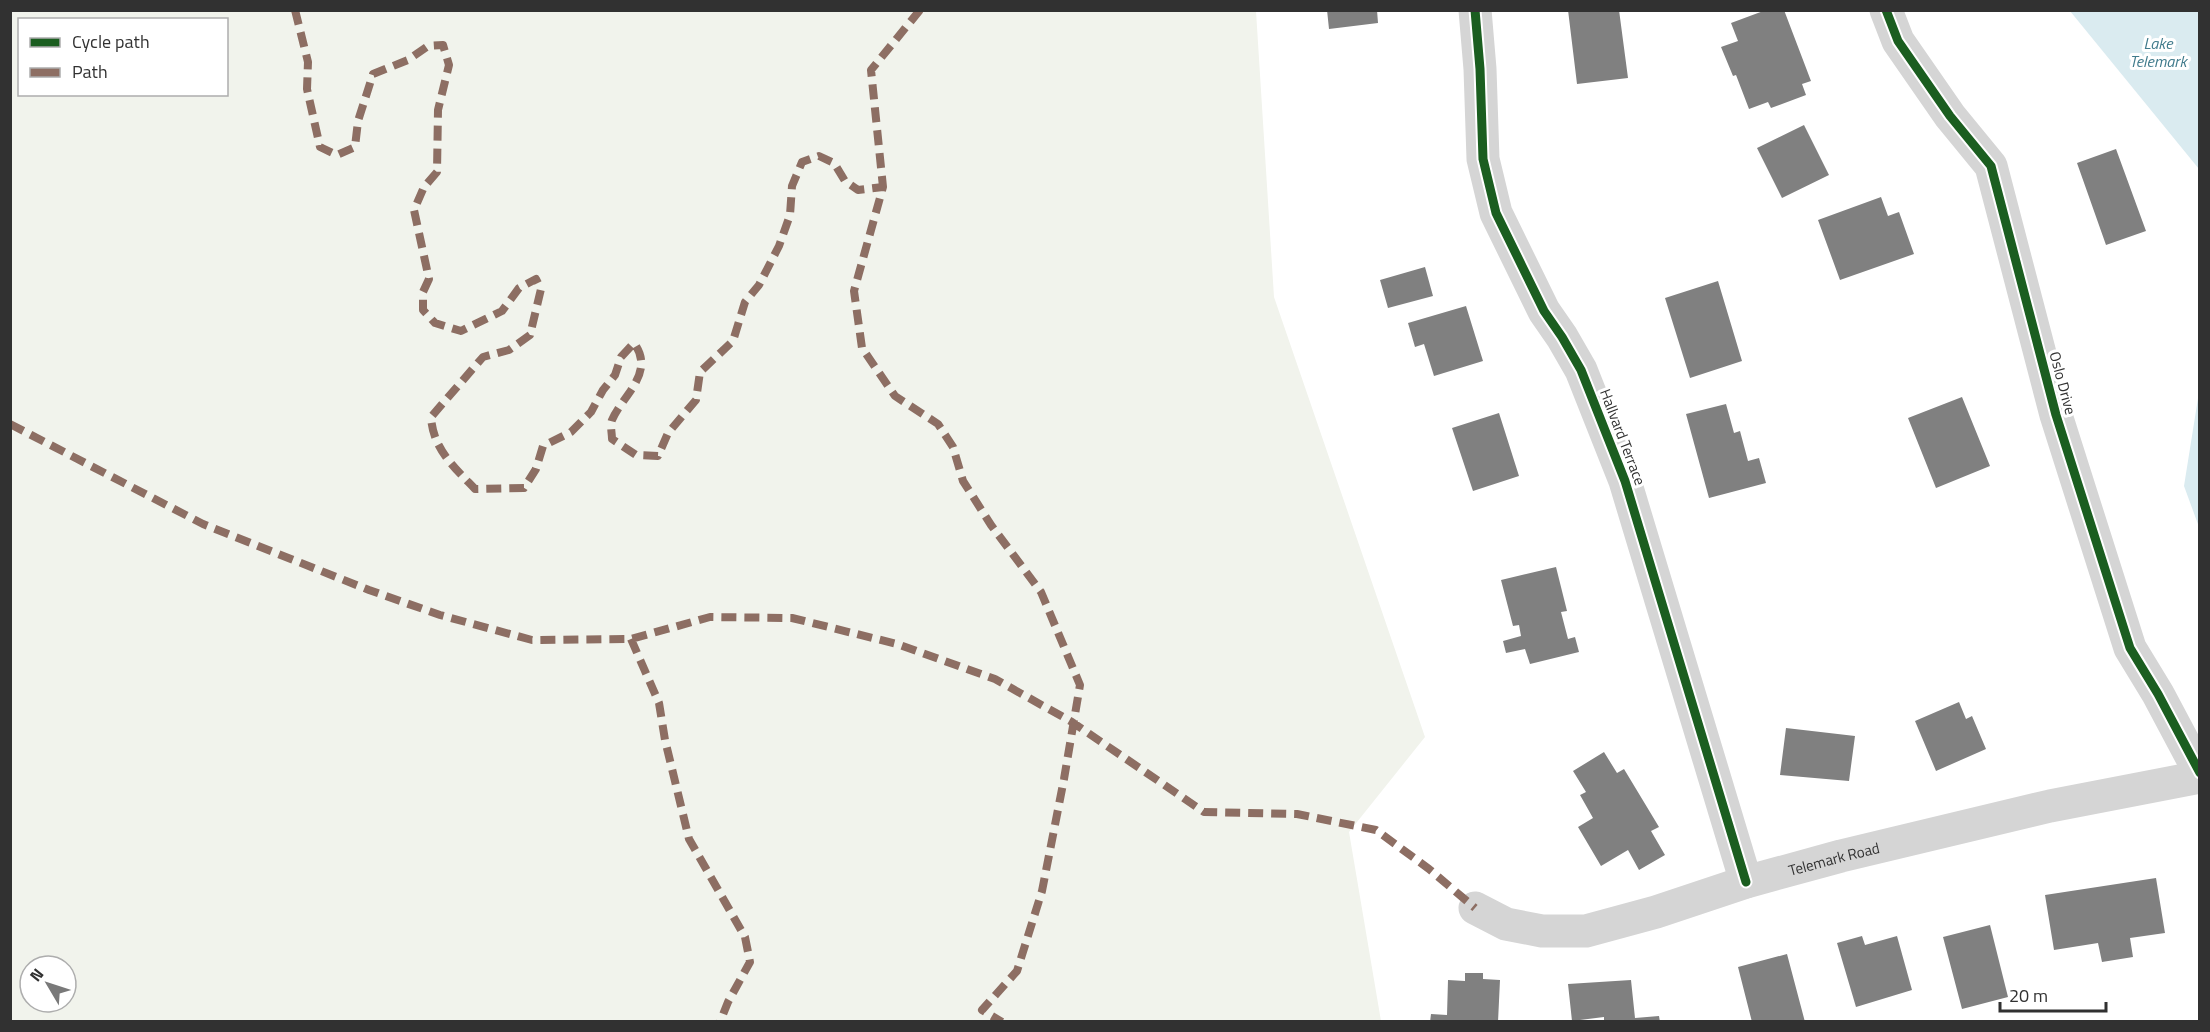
<svg xmlns="http://www.w3.org/2000/svg" width="2210" height="1032" viewBox="0 0 2210 1032" font-family="'Titillium Web',sans-serif">
	<style>
		.green { fill: #f1f3ec; fill-rule: evenodd }
		.water { fill: #daebf0 }
		.building { fill: #808080 }
		.lines { fill: none; stroke-linecap: round; stroke-linejoin: round }
		.minor { stroke: #d5d5d5; stroke-width: 33 }
		.quiet { stroke: #8d6e63; stroke-width: 8; stroke-dasharray: 15 8; stroke-linecap: butt }
		.cycleway-casing { stroke: #fff; stroke-width: 13 }
		.cycleway { stroke: #1b5e20; stroke-width: 9 }
		.labels { text-anchor: middle; dominant-baseline: central; stroke-width: 6; stroke-linejoin: round; paint-order: stroke }
		.street-label { font-size: 15px; fill: #313131; stroke: #fff }
		.water-label { font-size: 16px; font-style: italic; fill: #3f7a8b; stroke: #fff }
	</style>
	<rect width="100%" height="100%" fill="#fff"/>
	<!-- green -->
	<path class="green" d="M 10,11 L 1256,11 L 1274,297 L 1425,737 L 1349,832 L 1381,1021 L 11,1021 ZM 20,20 L 226,20 L 226,94 L 20,94 ZM 30,966 L 66,966 L 66,1002 L 30,1002 Z"/>
	<!-- water -->
	<path class="water" d="M 2070,11 L 2199,11 L 2199,169 Z
		M 2199,392 L 2200,527 L 2199,527 L 2184,486 Z"/>
	<!-- building -->
	<path class="building" d="M 1327,10 L 1377,10 L 1378,23 L 1329,29 Z
		M 1568,10 L 1619,10 L 1628,78 L 1577,84 Z
		M 1766,10 L 1784,10 L 1811,81 L 1802,84 L 1806,95 L 1771,108 L 1768,102 L 1749,109 L 1736,75 L 1733,76 L 1721,47 L 1738,41 L 1731,23 Z
		M 1804,125 L 1829,175 L 1782,198 L 1757,148 Z
		M 2116,149 L 2146,231 L 2106,245 L 2077,163 Z
		M 1881,197 L 1888,216 L 1899,212 L 1914,254 L 1840,280 L 1818,220 Z
		M 1425,267 L 1433,296 L 1388,308 L 1380,280 Z
		M 1718,281 L 1742,361 L 1690,378 L 1665,298 Z
		M 1466,306 L 1483,361 L 1434,376 L 1424,344 L 1415,347 L 1408,323 Z
		M 1962,397 L 1990,466 L 1936,488 L 1908,418 Z
		M 1726,404 L 1734,433 L 1740,431 L 1748,461 L 1759,458 L 1766,483 L 1709,498 L 1686,414 Z
		M 1499,413 L 1519,476 L 1473,491 L 1452,428 Z
		M 1556,567 L 1567,611 L 1561,612 L 1568,639 L 1575,637 L 1579,652 L 1530,664 L 1525,649 L 1506,653 L 1503,641 L 1521,636 L 1519,625 L 1513,626 L 1501,580 Z
		M 1959,702 L 1966,719 L 1972,716 L 1986,749 L 1936,771 L 1915,721 Z
		M 1786,728 L 1855,736 L 1849,781 L 1780,775 Z
		M 1604,752 L 1617,773 L 1624,769 L 1659,827 L 1651,831 L 1665,855 L 1639,870 L 1628,850 L 1601,866 L 1578,827 L 1593,818 L 1580,795 L 1586,792 L 1573,771 Z
		M 2156,878 L 2165,933 L 2130,938 L 2133,957 L 2102,962 L 2098,943 L 2054,950 L 2045,895 Z
		M 1990,925 L 2008,997 L 1962,1009 L 1943,937 Z
		M 1862,936 L 1865,945 L 1897,936 L 1912,990 L 1856,1007 L 1837,943 Z
		M 1787,954 L 1805,1022 L 1752,1022 L 1738,967 Z
		M 1465,973 L 1483,973 L 1483,979 L 1500,980 L 1498,1022 L 1430,1022 L 1431,1014 L 1447,1015 L 1448,980 L 1465,981 Z
		M 1631,980 L 1635,1018 L 1659,1016 L 1660,1022 L 1604,1022 L 1604,1017 L 1572,1021 L 1568,984 Z"/>
	<g class="lines">
		<!-- minor -->
		<g class="minor">
			<path d="M 1475,10 L 1480,69 L 1483,159 L 1496,213 L 1544,311 L 1562,337 L 1581,370 L 1625,481 L 1746,882"/>
			<path d="M 1886,10 L 1898,41 L 1950,116 L 1991,166 L 2056,415 L 2130,648 L 2158,694 L 2200,773"/>
			<path id="s1" d="M 1475,908 L 1506,924 L 1542,931 L 1586,931 L 1656,912 L 1746,882 L 1841,856 L 2050,806 L 2200,777"/>
		</g>
		<!-- quiet -->
		<path class="quiet" d="M 295,10 L 308,62 L 307,89 L 320,147 L 337,155 L 355,147 L 358,121 L 373,74 L 408,60 L 428,46 L 443,45 L 449,65 L 438,110 L 437,172 L 424,187 L 414,210 L 429,279 L 423,292 L 423,310 L 435,323 L 461,331 L 502,311 L 519,288 L 536,279 L 541,289 L 530,335 L 509,350 L 483,357 L 431,417 C 433,449 454,467 475,489 L 524,488 L 536,469 L 543,446 L 571,432 L 591,412 L 603,390 L 615,375 L 621,357 L 634,343 C 656,373 622,396 612,420 C 610,425 612,434 612,439 L 636,455 L 658,456 L 668,433 L 696,400 L 700,372 L 733,341 L 745,302 L 759,285 L 779,246 L 790,215 L 792,186 L 802,162 L 819,156 L 834,163 L 845,181 L 858,190 L 883,187
			M 920,10 L 871,70 L 883,187 L 854,291 L 862,348 L 895,396 L 938,424 L 953,447 L 963,481 L 991,525 L 1041,592 L 1080,685 L 1064,779 L 1042,891 L 1017,971 L 982,1010 L 1002,1022
			M 10,424 L 203,524 L 369,590 L 440,615 L 532,640 L 631,639 L 710,617 L 792,618 L 897,644 L 995,679 L 1072,722 L 1204,812 L 1297,814 L 1376,830 L 1429,869 L 1475,908
			M 631,639 L 659,703 L 665,740 L 689,839 L 745,937 L 750,962 L 728,1002 L 720,1022"/>
		<defs>
			<path id="cycleway" d="M 1475,10 L 1480,69 L 1483,159 L 1496,213 L 1544,311 L 1562,337 L 1581,370 L 1625,481 L 1746,882
				M 1886,10 L 1898,41 L 1950,116 L 1991,166 L 2056,415 L 2130,648 L 2158,694 L 2200,773"/>
		</defs>
		<!-- cycleway casing -->
		<use href="#cycleway" class="cycleway-casing"/>
		<!-- cycleway -->
		<use href="#cycleway" class="cycleway"/>
	</g>
	<g class="labels">
		<!-- street labels -->
		<g class="street-label">
			<text transform="translate(2063 383) rotate(75)">Oslo Drive</text>
			<text transform="translate(1623 437) rotate(69)">Hallvard Terrace</text>
			<text stroke="none"><textPath href="#s1" startOffset="374">Telemark Road</textPath></text>
		</g>
		<!-- water labels -->
		<g class="water-label">
			<text x="2158" y="43">Lake<tspan x="2158" dy="18">Telemark</tspan></text>
		</g>
	</g>
	<!-- border -->
	<rect width="2210" height="1032" fill="none" stroke="#313131" stroke-width="24"/>
	<!-- legend -->
	<rect x="18" y="18" width="210" height="78" fill="#ffffff" stroke="#adadad" stroke-width="1.5"/>
	<rect x="30" y="38" width="30" height="9" fill="#1b5e20" stroke="#adadad" stroke-width="1.5"/>
	<text x="72" y="48" font-size="18" fill="#313131">Cycle path</text>
	<rect x="30" y="68" width="30" height="9" fill="#8d6e63" stroke="#adadad" stroke-width="1.5"/>
	<text x="72" y="78" font-size="18" fill="#313131">Path</text>
	<!-- north arrow -->
	<g transform="translate(48 984) rotate(309)"><circle r="28" fill="#ffffff" stroke="#adadad" stroke-width="1.5"/>
	<path d="M0-4.5L10 22L0 15L-10 22Z" fill="#797979"/>
	<text y="-9" font-size="16" font-weight="bold" text-anchor="middle" fill="#313131">N</text>
	</g>
	<!-- scale -->
	<path d="M2000 1002v9h106v-9" fill="none" stroke="#313131" stroke-width="3"/>
	<text x="2009" y="1002" font-size="18" fill="#313131" stroke="#ffffff" stroke-width="4.5" paint-order="stroke">20 m</text>
</svg>
